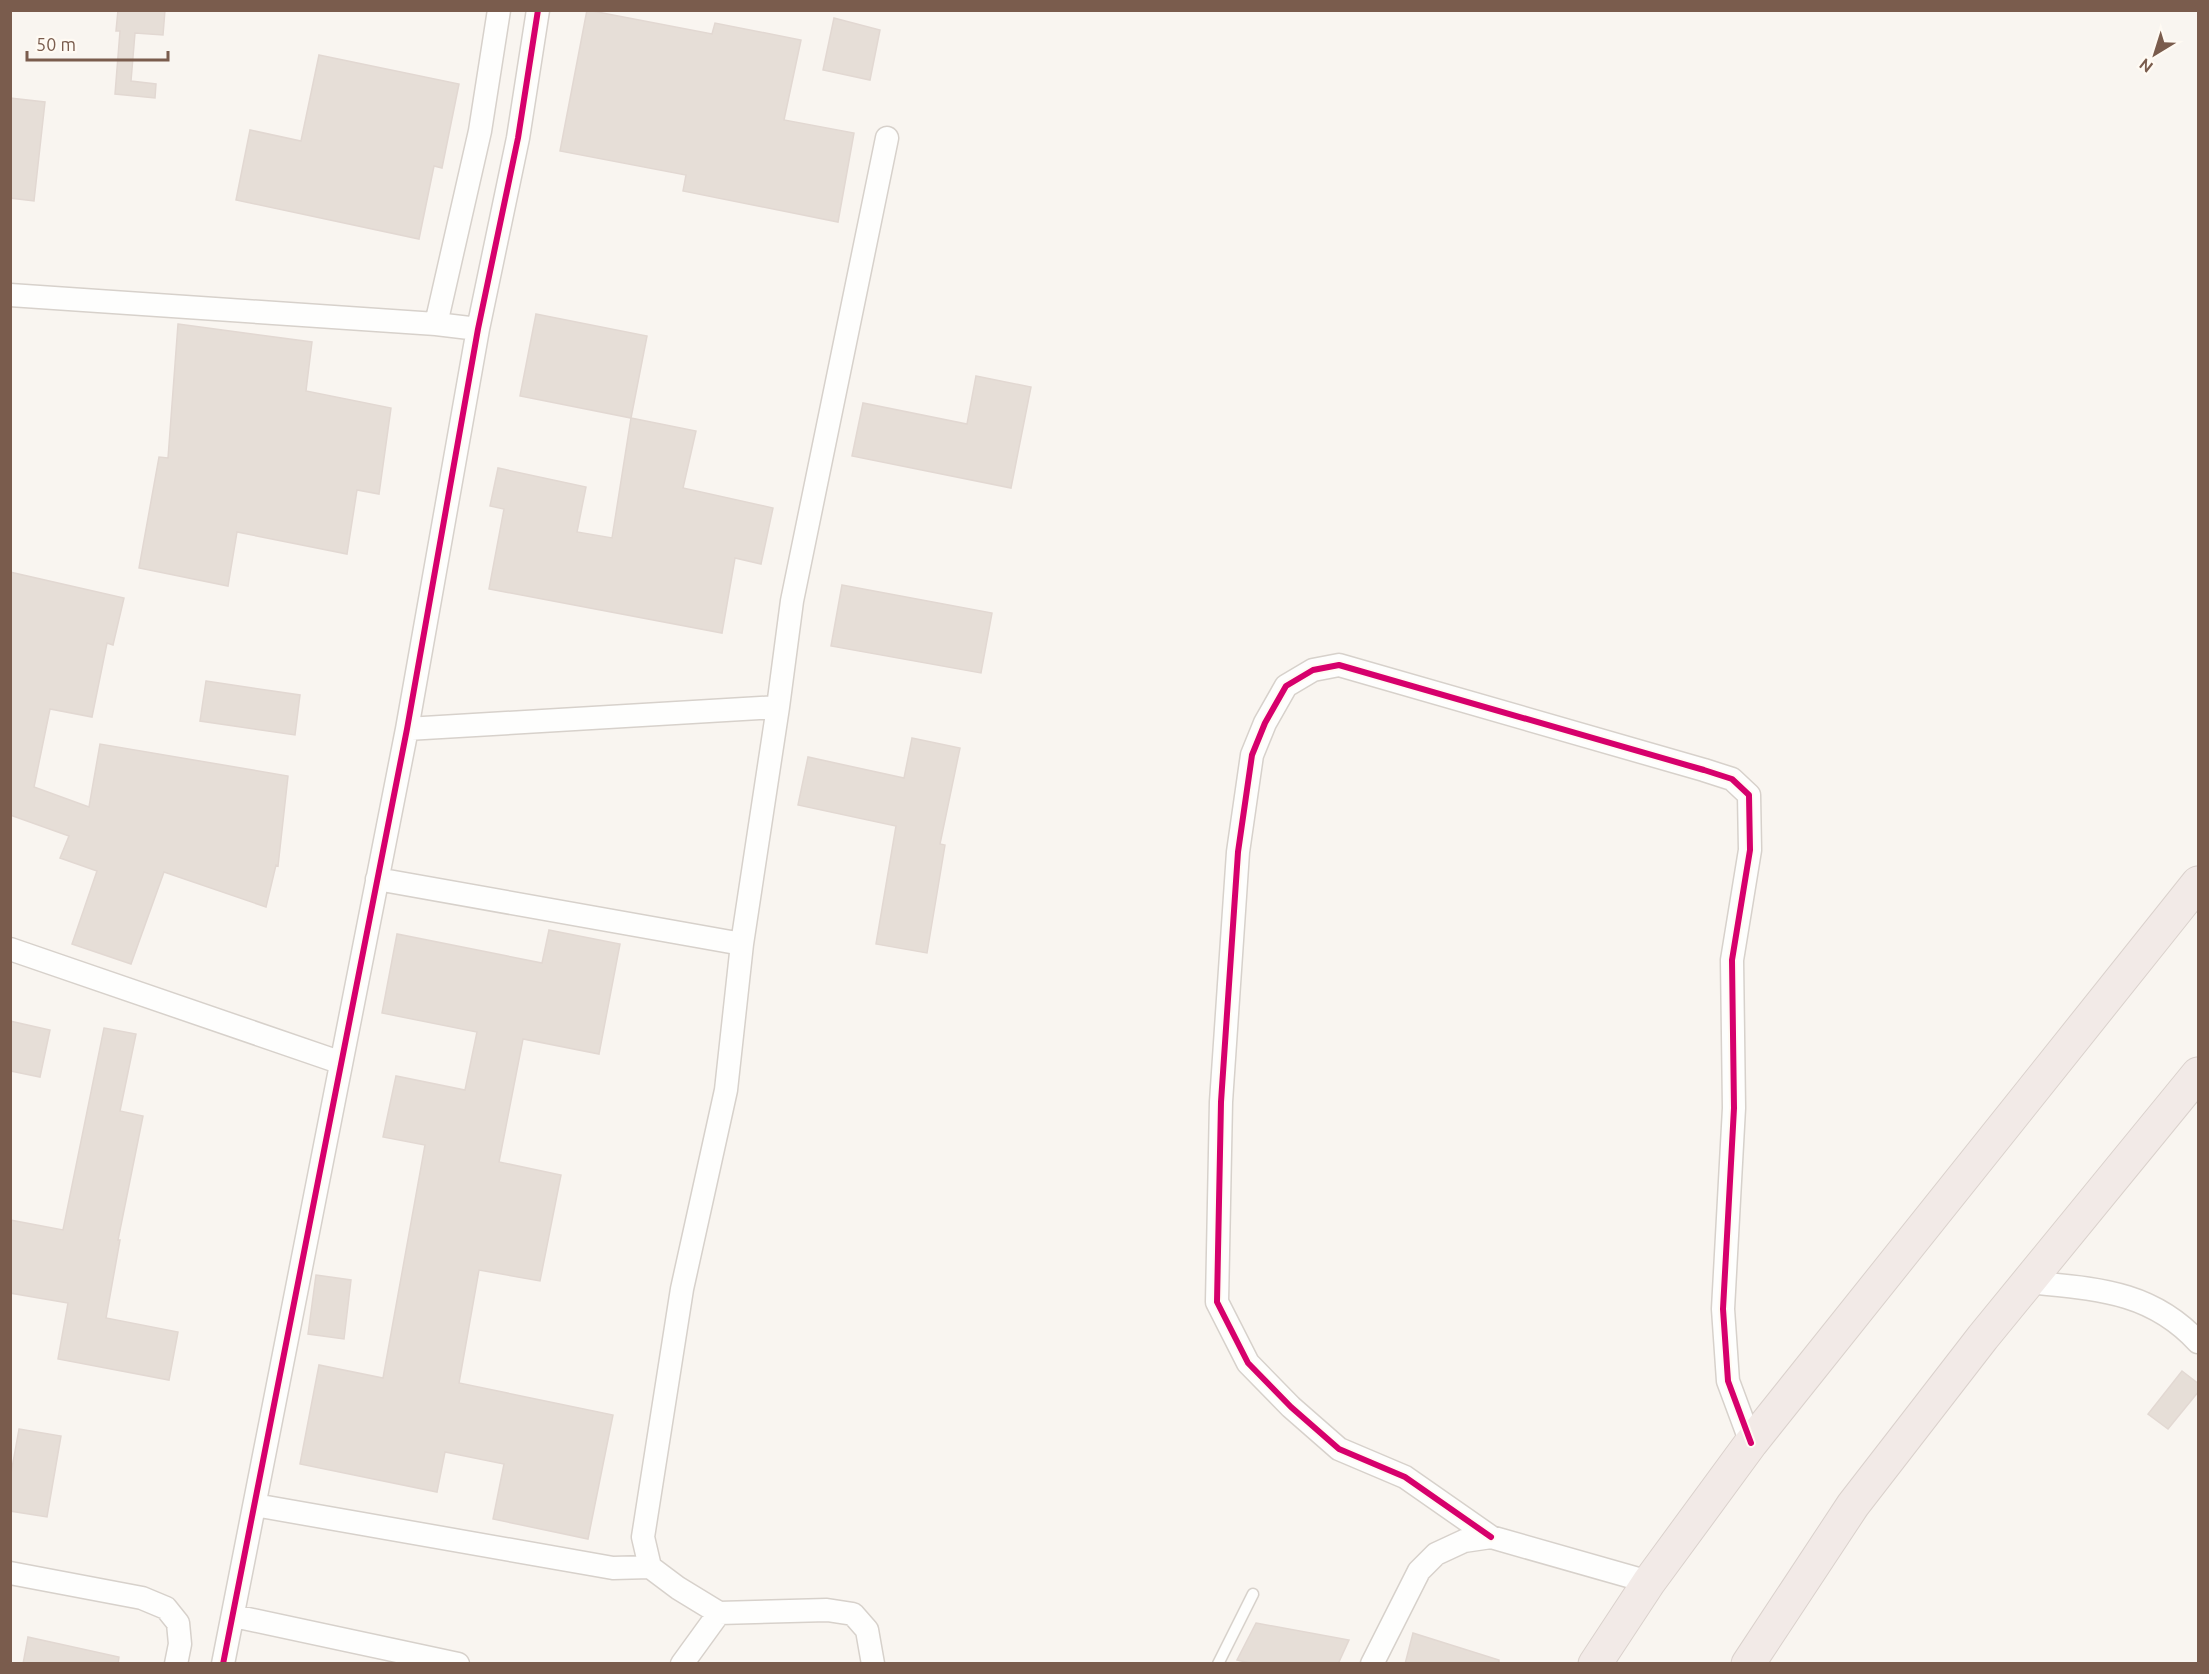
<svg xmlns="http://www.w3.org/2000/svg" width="2209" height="1674" viewBox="0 0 2209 1674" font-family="Ubuntu,sans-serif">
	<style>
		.building { fill: #e6ded7; stroke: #e2d8d2; stroke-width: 1.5 }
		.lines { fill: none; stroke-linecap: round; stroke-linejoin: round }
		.lane-casing { stroke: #d7d1cb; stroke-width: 13 }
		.street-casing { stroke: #d7d1cb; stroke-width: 25 }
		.highway-casing { stroke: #dad1cc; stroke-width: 35 }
		.lane { stroke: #fefefd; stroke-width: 10 }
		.street { stroke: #fefefd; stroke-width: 22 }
		.highway { stroke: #f2eae7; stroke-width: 33 }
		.cycleway-casing { stroke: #fffaf3; stroke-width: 10 }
		.cycleway { stroke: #d6006c; stroke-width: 6 }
	</style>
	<rect width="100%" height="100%" fill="#f9f5f0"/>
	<!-- building -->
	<path class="building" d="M 118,10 L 165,10 L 163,35 L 135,33 L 131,81 L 156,84 L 155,98 L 115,94 L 120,31 L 116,31 Z
		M 587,10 L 712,34 L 715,23 L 801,40 L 784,120 L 854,133 L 838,222 L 683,191 L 686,175 L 560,151 Z
		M 834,18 L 880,30 L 870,80 L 823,70 Z
		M 319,55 L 459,84 L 442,168 L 434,166 L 419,239 L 236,200 L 250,130 L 301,141 Z
		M 10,98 L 45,102 L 34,201 L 10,198 Z
		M 536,314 L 647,336 L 631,418 L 520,396 Z
		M 178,324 L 312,342 L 306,391 L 391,408 L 379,494 L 357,490 L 347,554 L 237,532 L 228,586 L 139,568 L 159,457 L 168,458 Z
		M 976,376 L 1031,387 L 1011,488 L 852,456 L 863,403 L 967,424 Z
		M 631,418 L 696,431 L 683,488 L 773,508 L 761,564 L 735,558 L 722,633 L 489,589 L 504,509 L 490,506 L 498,468 L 586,487 L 577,532 L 612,538 Z
		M 10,572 L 124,598 L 113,645 L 107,643 L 92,717 L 50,709 L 34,787 L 89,807 L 100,744 L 288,776 L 278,866 L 276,865 L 266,907 L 164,872 L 131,964 L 72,944 L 97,871 L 60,858 L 69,836 L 10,815 Z
		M 842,585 L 992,613 L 981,673 L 831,646 Z
		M 206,681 L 300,695 L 295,735 L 200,721 Z
		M 912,738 L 960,748 L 940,844 L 945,845 L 927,953 L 876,944 L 896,826 L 798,805 L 808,757 L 904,778 Z
		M 549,930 L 620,944 L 599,1054 L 523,1039 L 499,1162 L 561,1175 L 540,1281 L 479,1270 L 459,1383 L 613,1415 L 588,1539 L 493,1519 L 504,1464 L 445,1452 L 437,1492 L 300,1464 L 319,1365 L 383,1378 L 425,1145 L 383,1137 L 396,1076 L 465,1090 L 477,1032 L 382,1013 L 397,934 L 542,963 Z
		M 10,1021 L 50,1030 L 40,1077 L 10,1071 Z
		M 104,1028 L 136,1034 L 120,1111 L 143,1116 L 118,1240 L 120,1240 L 106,1318 L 178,1332 L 169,1380 L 58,1359 L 68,1303 L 10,1293 L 10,1220 L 63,1230 Z
		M 316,1275 L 351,1280 L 344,1339 L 308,1334 Z
		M 2182,1371 L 2199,1384 L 2199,1391 L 2168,1429 L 2148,1414 Z
		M 19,1429 L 61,1436 L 47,1517 L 10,1511 L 10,1479 Z
		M 1256,1623 L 1349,1640 L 1338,1664 L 1254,1664 L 1237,1660 Z
		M 1413,1633 L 1499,1660 L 1499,1664 L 1405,1664 Z
		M 28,1637 L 119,1657 L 118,1664 L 23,1664 Z"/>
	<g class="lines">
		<defs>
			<path id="lane" d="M 1218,1664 L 1253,1594"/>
			<path id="street" d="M 10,295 L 436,324 L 478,329
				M 436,324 L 480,131 L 499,10
				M 778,707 L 742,944 L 726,1090 L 682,1289 L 643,1537 L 650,1567 L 678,1588 L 719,1613 L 827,1610 L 853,1614 L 867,1630 L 873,1664
				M 407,729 L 778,707 L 792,601 L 887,138
				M 377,879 L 742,944
				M 10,949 L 339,1062
				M 2028,1282 C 2094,1289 2150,1290 2198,1342
				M 255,1505 L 613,1568 L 650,1567
				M 1491,1537 L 1405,1477 L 1339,1449 L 1291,1407 L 1248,1363 L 1217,1302 L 1221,1102 L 1238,852 L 1252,755 L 1265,723 L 1286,686 L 1313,670 L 1339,665 L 1704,770 L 1732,779 L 1749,795 L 1750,850 L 1732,960 L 1734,1108 L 1723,1309 L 1728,1381 L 1751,1443
				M 10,1573 L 142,1598 L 166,1608 L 178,1623 L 180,1644 L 176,1664
				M 234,1616 L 458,1664
				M 223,1664 L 407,729 L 478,329 L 518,138 L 538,10
				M 682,1664 L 719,1613
				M 1372,1664 L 1419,1571 L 1436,1554 L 1464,1541 L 1491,1537 L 1649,1582"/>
			<path id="highway" d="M 1595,1664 L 1649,1582 L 1751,1443 L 2198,883
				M 1748,1664 L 1853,1505 L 1983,1337 L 2198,1074"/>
		</defs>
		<!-- lane casing -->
		<use href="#lane" class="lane-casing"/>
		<!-- street casing -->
		<use href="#street" class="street-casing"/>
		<!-- highway casing -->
		<use href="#highway" class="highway-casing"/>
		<!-- lane -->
		<use href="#lane" class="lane"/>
		<!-- street -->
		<use href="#street" class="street"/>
		<!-- highway -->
		<use href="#highway" class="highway"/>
		<defs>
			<path id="cycleway" d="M 1491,1537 L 1405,1477 L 1339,1449 L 1291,1407 L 1248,1363 L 1217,1302 L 1221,1102 L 1238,852 L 1252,755 L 1265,723 L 1286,686 L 1313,670 L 1339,665 L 1704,770 L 1732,779 L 1749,795 L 1750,850 L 1732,960 L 1734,1108 L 1723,1309 L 1728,1381 L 1751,1443
				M 223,1664 L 407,729 L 478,329 L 518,138 L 538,10"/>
		</defs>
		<!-- cycleway casing -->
		<use href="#cycleway" class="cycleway-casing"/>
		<!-- cycleway -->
		<use href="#cycleway" class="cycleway"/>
	</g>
	<!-- border -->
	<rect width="2209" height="1674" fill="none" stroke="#7a5c4d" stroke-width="24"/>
	<!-- north arrow -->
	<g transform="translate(2155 54) rotate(218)" stroke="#fffaf3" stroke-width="4.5" paint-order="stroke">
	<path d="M0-4.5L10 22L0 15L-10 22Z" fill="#7a5c4d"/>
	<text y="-9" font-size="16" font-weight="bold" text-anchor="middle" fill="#7a5c4d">N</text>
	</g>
	<!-- scale -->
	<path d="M27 51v9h141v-9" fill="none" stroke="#7a5c4d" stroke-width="3"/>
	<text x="36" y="51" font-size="18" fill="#7a5c4d" stroke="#fffaf3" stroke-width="4.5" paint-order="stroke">50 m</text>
</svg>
